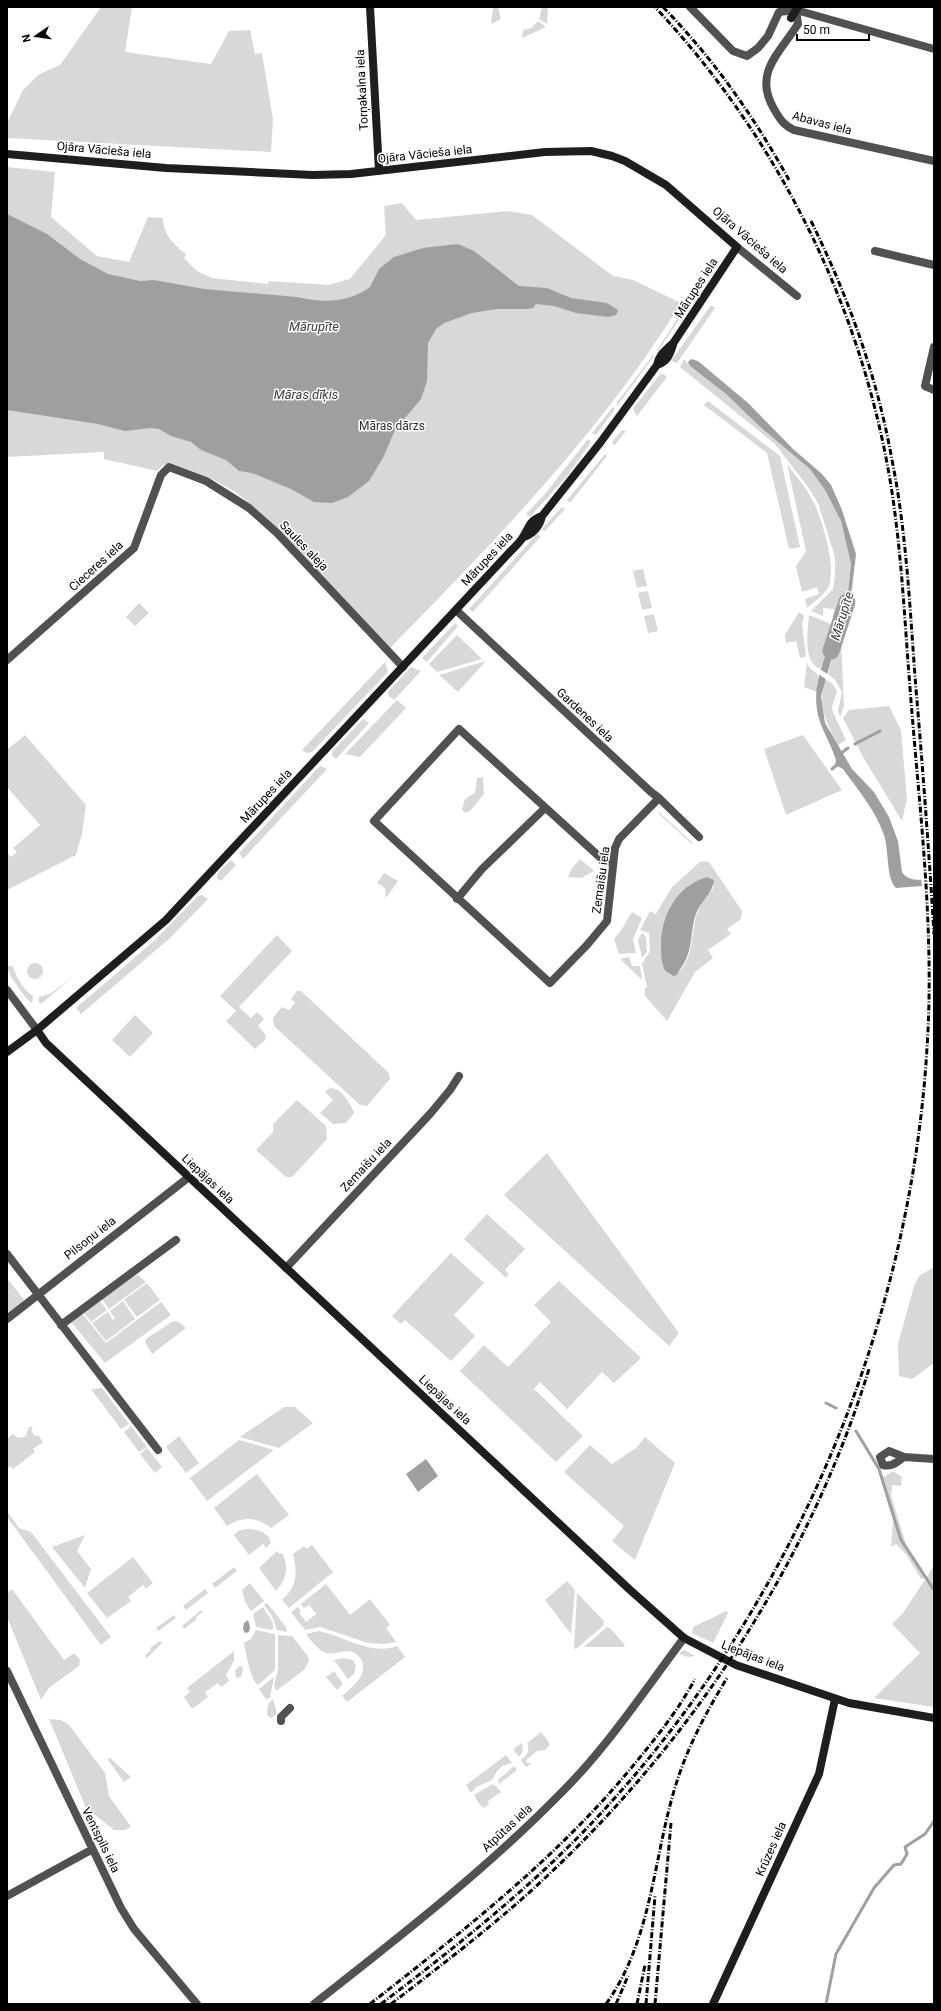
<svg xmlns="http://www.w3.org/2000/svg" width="941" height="2011" viewBox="0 0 941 2011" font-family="Roboto,sans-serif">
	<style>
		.green { fill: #d8d8d8; fill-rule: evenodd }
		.water { fill: #9f9f9f }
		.pier { fill: #fff }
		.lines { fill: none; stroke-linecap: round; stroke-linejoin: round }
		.stream { stroke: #9f9f9f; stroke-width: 3 }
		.river { stroke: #9f9f9f; stroke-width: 17 }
		.street { stroke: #515151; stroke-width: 8 }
		.secondary { stroke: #1e1e1e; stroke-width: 8 }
		.rail { stroke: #000; stroke-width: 3; stroke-dasharray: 6 2 1 2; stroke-linecap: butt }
		.labels { text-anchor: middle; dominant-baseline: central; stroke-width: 3; stroke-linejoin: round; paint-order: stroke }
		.street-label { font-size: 12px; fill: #000; stroke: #fff }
		.park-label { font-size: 12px; fill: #2f2f2f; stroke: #fff }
		.water-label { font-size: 13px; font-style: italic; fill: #404040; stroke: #fff }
	</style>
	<rect width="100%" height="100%" fill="#fff"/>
	<!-- green -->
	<path class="green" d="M 101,7 L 132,7 L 125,52 L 211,64 L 229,31 L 250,30 L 255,54 L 262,53 L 273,119 L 271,152 L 7,138 L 7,123 L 23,90 L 38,75 L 60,65 Z
		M 493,7 L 498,7 L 501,19 L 491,24 Z
		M 542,7 L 548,7 L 547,24 L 539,19 Z
		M 538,21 L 546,27 L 522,38 L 523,30 L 531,28 Z
		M 7,167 L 55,172 L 51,217 L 97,256 L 129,262 L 148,217 L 163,218 C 163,234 174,245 186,254 L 184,258 L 197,271 L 212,278 L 268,284 L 269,281 L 328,285 L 350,279 L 386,235 L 384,206 L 402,203 L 416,220 L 508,211 L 532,215 L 613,276 L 633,280 L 681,303 C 602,431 495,541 390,648 L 258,510 L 234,491 L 210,478 L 171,463 L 163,465 L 157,471 L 104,459 L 104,452 L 7,457 Z
		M 711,305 L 715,308 L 677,363 L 671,361 Z
		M 683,310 L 685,311 L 658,351 L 657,350 Z
		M 653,355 L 654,356 L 618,405 L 616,404 Z
		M 684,359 L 690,366 L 726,394 L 758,425 L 810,469 L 825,490 L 841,521 L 851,564 L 848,592 L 837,622 L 833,621 L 834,609 L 823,608 L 823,616 L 811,611 L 833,589 L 835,574 L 835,557 L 818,503 L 808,487 L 775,444 L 680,367 Z
		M 660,374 L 664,374 L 667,377 L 637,416 L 633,409 Z
		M 708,401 L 780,456 L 800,547 L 789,549 L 767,453 L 704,405 Z
		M 613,407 L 615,409 L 596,435 L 592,433 Z
		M 622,430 L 626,431 L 614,446 L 612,442 Z
		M 588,439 L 591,442 L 567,476 L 530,517 L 526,514 L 544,495 Z
		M 605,454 L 607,456 L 570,503 L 567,500 Z
		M 787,464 C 797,477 808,490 815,505 C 823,523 836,567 829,586 C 825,594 814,602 807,608 L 805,599 L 819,594 L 817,587 L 802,592 L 796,566 L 806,551 Z
		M 562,507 L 565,509 L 545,531 L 541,530 Z
		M 537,534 L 541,536 L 473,612 L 469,609 Z
		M 643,569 L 647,586 L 637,588 L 633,571 Z
		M 648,591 L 652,608 L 642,610 L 638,593 Z
		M 139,603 L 149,613 L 135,626 L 126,617 Z
		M 799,612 L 804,616 L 802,624 L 806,657 L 800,658 L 796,641 L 786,643 L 785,635 Z
		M 654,614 L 658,631 L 648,633 L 644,616 Z
		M 809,615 L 836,626 L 837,629 L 820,669 C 802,661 808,631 809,615 Z
		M 455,623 L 458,626 L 427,662 L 422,658 Z
		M 842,630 L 841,641 L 844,706 L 840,717 L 838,711 L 842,692 L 835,680 L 828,674 L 838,636 Z
		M 457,635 L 482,659 L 437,672 L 429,664 Z
		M 486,661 L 458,692 L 439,675 Z
		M 385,662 L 388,672 L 312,752 L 307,753 L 302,750 Z
		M 807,662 L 809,667 L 818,675 L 817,692 L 804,687 Z
		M 411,667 L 421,671 L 394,700 L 389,696 L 388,692 Z
		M 825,679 L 833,684 L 837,691 L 832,707 L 833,712 L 846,740 L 838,745 C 826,723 817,704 825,679 Z
		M 397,700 L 406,708 L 360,757 L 345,754 Z
		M 889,706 L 901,730 L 907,799 L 902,821 L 863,757 L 843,718 L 849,710 Z
		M 363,719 L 369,723 L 336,759 L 332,756 L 332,752 Z
		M 25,735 L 86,805 L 82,834 L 76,855 L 7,890 L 7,853 L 11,857 L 17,852 L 13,848 L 40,825 L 7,787 L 7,750 Z
		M 803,735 L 842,790 L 786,815 L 764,749 Z
		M 320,766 L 327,769 L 243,859 L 239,853 Z
		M 483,777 L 484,794 L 470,811 L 465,813 L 462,809 L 465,799 L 475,793 L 477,778 Z
		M 659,812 L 693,843 L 692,844 L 658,813 Z
		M 580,859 L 594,871 L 581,878 L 568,877 L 572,868 Z
		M 231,860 L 236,865 L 221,881 L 217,878 L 217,874 Z
		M 701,861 L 709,862 L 742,911 L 741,919 L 727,929 L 731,934 L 708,950 L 713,958 L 695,972 L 667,1021 L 645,996 L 645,988 L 647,987 L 642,964 L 650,951 L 649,933 L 640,930 L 650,911 L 656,914 L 672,887 ZM 711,878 L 714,887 C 709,895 701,903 698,911 C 690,931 695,965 673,976 L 670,974 Z
		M 384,873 L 398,881 L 386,898 L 385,888 L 377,883 Z
		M 202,895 L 208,899 L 169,939 L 81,1014 L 76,1008 L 155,940 L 198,896 Z
		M 632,912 L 642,918 L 633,939 L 636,953 L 619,954 L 614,939 L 622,929 Z
		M 642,933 L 646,937 L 647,952 L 642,958 L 638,940 Z
		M 277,935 L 292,951 L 239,1007 L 251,1018 L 257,1012 L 264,1019 L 258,1026 L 266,1035 L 265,1040 L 255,1049 L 226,1021 L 236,1011 L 220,996 Z
		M 629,957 L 632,966 L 640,966 L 642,980 L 620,959 Z
		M27 971a8 8 0 1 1 16 0a8 8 0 1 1-16 0Z
		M 7,966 L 13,966 C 16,977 23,989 33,996 L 32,1003 C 26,1000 7,973 7,966 Z
		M 73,977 L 42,1003 L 39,1003 L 39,997 L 50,994 Z
		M 297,991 L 301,991 L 389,1073 L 390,1079 L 367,1106 L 360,1105 L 274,1026 L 273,1018 L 282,1007 L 289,1010 L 295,1003 L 291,999 Z
		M 135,1015 L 153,1033 L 130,1057 L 112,1040 Z
		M 330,1088 C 342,1088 350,1103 354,1113 L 346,1123 L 333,1124 L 320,1113 L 333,1100 L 325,1092 Z
		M 296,1101 L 298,1101 L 326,1126 L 327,1139 L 292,1177 L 286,1177 L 256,1150 L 273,1132 L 273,1124 Z
		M 547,1153 L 679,1333 L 669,1346 L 504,1195 Z
		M 487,1214 L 525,1249 L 505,1270 L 509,1274 L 506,1278 L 464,1239 Z
		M 451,1253 L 484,1283 L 454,1315 L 475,1336 L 451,1361 L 405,1320 L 401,1324 L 392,1316 Z
		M 934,1267 L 934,1363 L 912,1379 L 899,1376 L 898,1344 L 914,1286 L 919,1276 Z
		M 138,1275 L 146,1282 L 109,1309 L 102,1299 L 134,1276 Z
		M 7,1278 L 25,1301 L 7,1314 Z
		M 559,1281 L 641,1358 L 614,1383 L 602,1372 L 567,1409 L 540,1382 L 534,1389 L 583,1436 L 556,1462 L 460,1371 L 484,1345 L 508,1367 L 551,1322 L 534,1305 Z
		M 147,1283 L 160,1300 L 137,1317 L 124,1300 Z
		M 100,1301 L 107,1310 L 91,1322 L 84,1313 Z
		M 123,1301 L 135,1319 L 106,1341 L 92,1323 L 108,1312 L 113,1320 L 115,1318 L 110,1311 Z
		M 161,1302 L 171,1315 L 105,1363 L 71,1322 L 82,1313 L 106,1343 Z
		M 173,1321 L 179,1322 L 186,1328 L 152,1354 L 145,1342 L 146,1339 Z
		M 102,1388 L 129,1424 L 121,1429 L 91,1389 Z
		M 284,1407 L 295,1407 L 313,1423 L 279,1448 L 240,1437 Z
		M 31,1426 L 33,1428 L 31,1430 L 35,1436 L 38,1435 L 43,1442 L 33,1449 L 35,1452 L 13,1469 L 10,1466 L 7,1469 L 7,1439 L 13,1434 L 18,1438 L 26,1436 L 28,1429 Z
		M 131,1426 L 147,1447 L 139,1452 L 124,1432 Z
		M 179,1436 L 199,1463 L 186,1473 L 166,1447 Z
		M 645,1437 L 675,1463 L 635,1560 L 612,1541 L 624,1526 L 564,1472 L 590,1445 L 612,1464 L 636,1448 Z
		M 239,1440 L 274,1450 L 207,1501 L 190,1478 Z
		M 147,1448 L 162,1467 L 155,1473 L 140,1454 Z
		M 893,1471 L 902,1477 L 901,1486 L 892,1485 L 891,1496 L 906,1544 L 927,1577 L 934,1565 L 934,1707 L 874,1698 L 920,1653 L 892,1624 L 903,1613 L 926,1578 L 921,1579 L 906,1554 L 896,1544 L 891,1547 L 893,1521 L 881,1479 Z
		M 257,1474 L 289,1515 L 271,1528 C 257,1517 243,1516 227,1526 L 214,1508 Z
		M 7,1498 L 7,1511 L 19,1528 L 31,1532 L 111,1637 L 101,1645 L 7,1517 Z
		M 246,1529 C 256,1529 263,1531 270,1538 L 269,1539 L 271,1543 L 266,1548 L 263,1544 L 249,1555 L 234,1535 L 238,1531 Z
		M 85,1535 L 77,1551 L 91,1569 L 85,1588 L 52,1547 Z
		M 312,1545 L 333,1572 L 289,1608 L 282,1600 C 298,1586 297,1573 293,1554 L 304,1546 L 307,1549 Z
		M 277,1551 L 280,1554 L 282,1553 C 289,1567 287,1579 276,1591 L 259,1568 Z
		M 133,1557 L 153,1583 L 146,1589 L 143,1585 L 128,1597 L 131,1601 L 107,1618 L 87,1593 Z
		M 234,1567 L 237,1571 L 215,1588 L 212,1584 Z
		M 567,1581 L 575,1590 L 571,1634 L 545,1600 Z
		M 250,1583 L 264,1601 L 251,1611 L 245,1602 L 242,1590 Z
		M 326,1584 L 350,1615 L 370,1599 L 390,1625 L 386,1628 L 396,1642 L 384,1644 L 368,1643 L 320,1627 L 305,1630 L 291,1612 L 298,1607 L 301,1611 L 299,1612 L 306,1622 L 316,1614 L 309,1605 L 304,1608 L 301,1604 Z
		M 12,1589 L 64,1660 L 74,1653 L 80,1660 L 79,1666 L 49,1688 L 41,1700 L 7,1617 L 7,1593 Z
		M 205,1589 L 208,1593 L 186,1610 L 183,1606 Z
		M 577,1593 L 604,1621 L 603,1626 L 576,1649 L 574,1648 Z
		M 267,1603 L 286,1627 L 287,1632 L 277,1630 L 272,1616 L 264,1605 Z
		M 263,1607 L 273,1623 L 273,1629 L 271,1630 L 256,1627 L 253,1614 Z
		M 201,1610 L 203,1612 L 196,1617 L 197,1619 L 184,1629 L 182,1626 Z
		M 726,1611 L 728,1613 L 713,1643 L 692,1633 L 693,1627 Z
		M 174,1615 L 176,1618 L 158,1631 L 156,1628 Z
		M 607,1627 L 611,1629 L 625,1645 L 623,1647 L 584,1647 Z
		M 256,1630 L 275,1634 L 275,1670 L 258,1685 C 250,1679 246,1653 244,1643 L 251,1639 Z
		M 319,1631 C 344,1636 371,1656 397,1646 L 405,1657 L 347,1702 L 342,1696 C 353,1686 369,1675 361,1659 C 358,1654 353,1651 348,1651 C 341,1651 333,1655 326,1653 C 318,1650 311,1641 306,1634 Z
		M 278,1635 L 292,1636 L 308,1656 L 309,1661 L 304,1670 L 276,1691 L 274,1685 L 278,1670 Z
		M 160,1641 L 162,1643 L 147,1658 L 145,1655 L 151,1650 L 150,1648 Z
		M 684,1650 L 695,1656 L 688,1657 L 679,1654 Z
		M 234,1651 L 234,1661 L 226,1675 L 229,1681 L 221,1687 L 218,1683 L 205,1692 L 208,1697 L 192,1709 L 184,1697 L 190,1692 L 187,1688 Z
		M 344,1658 L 353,1660 L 356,1666 L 354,1674 L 348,1679 L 334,1660 Z
		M 241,1665 L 243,1669 L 241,1677 L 236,1678 L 235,1670 Z
		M 334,1671 L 343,1684 L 337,1690 L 326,1677 Z
		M 274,1677 L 270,1698 L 266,1699 L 259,1689 Z
		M 273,1699 L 277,1713 L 271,1718 L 267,1715 L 268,1704 Z
		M 49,1719 L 61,1720 L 69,1725 L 105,1773 L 109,1796 L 131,1827 L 125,1830 L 114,1830 L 86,1808 Z
		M 541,1732 L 549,1742 L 549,1746 L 545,1750 L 537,1751 L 526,1760 L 526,1762 L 531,1764 L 526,1767 L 521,1760 C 528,1754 530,1751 527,1743 Z
		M 522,1743 L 523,1751 L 519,1757 L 513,1749 Z
		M 506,1755 L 512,1763 L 502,1766 L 497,1771 L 492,1780 L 476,1787 L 472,1792 L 470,1792 L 466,1785 Z
		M 109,1758 L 110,1758 L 131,1777 L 124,1782 L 108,1760 Z
		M 514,1766 L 517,1770 L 499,1784 L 498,1780 Z
		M 493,1784 L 496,1786 L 502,1793 L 499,1793 L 488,1801 L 489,1804 L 484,1808 L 480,1805 L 474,1795 Z"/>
	<!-- water -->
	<path class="water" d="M 7,214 L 47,234 L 80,259 L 108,274 L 140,281 L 154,280 L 204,289 L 297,297 C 322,303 349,303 370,287 L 379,269 L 394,257 L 423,248 L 458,244 L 474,251 L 519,286 L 547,288 L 571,298 L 607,303 L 618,310 L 616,315 L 608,317 L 576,313 L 554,306 L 536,304 L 533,308 L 528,309 L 497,309 L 472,313 L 444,323 L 436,329 L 428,343 L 427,381 L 421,399 L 395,430 L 383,458 L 369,481 L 348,497 L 332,503 L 314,502 L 291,489 L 252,473 L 239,471 L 226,460 L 201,450 L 191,442 L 171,436 L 159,429 L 150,428 L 125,431 L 98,424 L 7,410 Z
		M 691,359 L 698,361 L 748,403 L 793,449 L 822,474 L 831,485 L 842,510 L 856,554 L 852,588 L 843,624 L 837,622 L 848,592 L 851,564 L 841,521 L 825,490 L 810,469 L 758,425 L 726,394 L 690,366 L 688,362 Z
		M 837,629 L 842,630 L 838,636 L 821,696 L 825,723 L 852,769 L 874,792 L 889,817 L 898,841 L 902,872 C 909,883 923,879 934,879 L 934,885 L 896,888 C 886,879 889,849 884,835 C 876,811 858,790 843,769 L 835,765 L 836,760 C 831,744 822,731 818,715 C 811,684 825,656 837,629 Z
		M 707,877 L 714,880 C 713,892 704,899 698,909 C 689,927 695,949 681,968 C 678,972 678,976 673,976 C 670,973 665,972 664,968 C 661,961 661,953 661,946 C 661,916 676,886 707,877 Z
		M 426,1459 L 438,1476 L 418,1492 L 406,1474 Z
		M 248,1620 L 250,1627 L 249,1632 L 245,1633 L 243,1629 L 244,1623 Z"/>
	<!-- pier -->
	<path class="pier" d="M 818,668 L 829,675 L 827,680 L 817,673 Z
		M 921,877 L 934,877 L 934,887 L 922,887 Z"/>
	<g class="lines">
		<!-- stream -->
		<path class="stream" d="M 855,744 L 880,731
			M 840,754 L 848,748
			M 832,769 L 838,764
			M 826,1403 L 836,1408
			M 856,1431 L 879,1469 L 901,1540 L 934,1590
			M 826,2004 L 836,1954 L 874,1888 L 894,1865 L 901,1864 L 907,1854 L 905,1847 L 925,1834 L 934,1821"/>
		<!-- river -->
		<path class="river" d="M 831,651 L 847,602"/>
		<!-- street -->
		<path class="street" d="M 690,7 L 733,51 L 747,56 L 758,48 L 768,36 L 779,12 L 796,10
			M 796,10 L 798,24 C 779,54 753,73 774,109 C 780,119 783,125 794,130 L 934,161
			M 796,10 L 934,49
			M 737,247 L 797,296
			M 875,251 L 934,265
			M 934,347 L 925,386 L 934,390
			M 456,610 L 651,792 L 659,798 L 699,837
			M 7,660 L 134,548 L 161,475 L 169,467 L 206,481 L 249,508 L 277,533 L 403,667
			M 612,863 L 603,860 L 459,729 L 374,821 L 550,983 L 587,945 L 607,921 L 615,848 L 619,839 L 659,798
			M 457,899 L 482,869 L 545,808
			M 7,990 L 37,1030
			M 7,1254 L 158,1450
			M 286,1268 L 430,1114 L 450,1090 L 459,1076
			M 7,1319 L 189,1177
			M 61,1325 L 176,1240
			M 904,1457 C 897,1462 892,1467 883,1465 L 880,1457 L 889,1451 L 904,1457 L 934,1459
			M 7,1671 L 121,1908 L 134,1929 L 197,2004
			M 281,1721 L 281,1717 L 290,1708
			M 7,1896 L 91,1850
			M 314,2004 C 398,1938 483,1872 558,1796 C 606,1749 644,1691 684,1638"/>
		<!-- secondary -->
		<path class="secondary" d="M 370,7 L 379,171
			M 791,18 L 798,7
			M 7,154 L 166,168 L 313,175 L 351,174 L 545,152 L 591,151 L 612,156 L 625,161 L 666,185 L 737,247 L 674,342 C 670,353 669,361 657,365
			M 524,537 C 533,534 540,526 542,516 L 600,443 L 657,365 C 659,354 666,350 674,342
			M 37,1030 L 46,1043 L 629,1589 L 684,1638 L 736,1665 L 849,1703 L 934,1718
			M 7,1052 L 37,1030 L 166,920 L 507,555 C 512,549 519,544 523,537 C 529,528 529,520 542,516
			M 713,2004 L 819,1774 L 835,1699"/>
		<!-- rail -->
		<path class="rail" d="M 663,7 C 713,58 755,118 789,180
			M 811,221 C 848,296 877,376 892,460 C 907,535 910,613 916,689 C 923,771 929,853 934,934
			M 370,2004 C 463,1931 556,1859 632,1767 C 655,1739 678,1711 695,1679
			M 381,2004 C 453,1949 524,1893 587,1828 C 786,1621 910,1334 927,1048 C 935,928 919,807 910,688 C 904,613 901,537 887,463 C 855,293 773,133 655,7
			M 391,2004 C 444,1963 497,1923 545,1878 C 693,1740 809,1563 869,1369
			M 606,2004 C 654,1937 653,1853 678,1778 C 690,1742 708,1709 727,1678
			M 616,2004 L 628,1976
			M 637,2004 L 645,1965
			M 646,2004 L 655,1896
			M 655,2004 L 671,1823"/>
	</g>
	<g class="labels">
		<!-- street labels -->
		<g class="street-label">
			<text transform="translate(362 90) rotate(-93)">Torņakalna iela</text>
			<text transform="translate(822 123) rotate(15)">Abavas iela</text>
			<text transform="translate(104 150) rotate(5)">Ojāra Vācieša iela</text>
			<text transform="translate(425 154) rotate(-6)">Ojāra Vācieša iela</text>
			<text transform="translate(750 240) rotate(41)">Ojāra Vācieša iela</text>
			<text transform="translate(696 288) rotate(-57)">Mārupes iela</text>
			<text transform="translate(304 546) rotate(46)">Saules aleja</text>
			<text transform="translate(487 559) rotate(-47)">Mārupes iela</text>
			<text transform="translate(96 566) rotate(-42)">Cieceres iela</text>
			<text transform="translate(585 715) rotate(43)">Gardenes iela</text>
			<text transform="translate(266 796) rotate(-47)">Mārupes iela</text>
			<text transform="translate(601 880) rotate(-82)">Zemaišu iela</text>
			<text transform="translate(366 1165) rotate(-47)">Zemaišu iela</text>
			<text transform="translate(208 1179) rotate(43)">Liepājas iela</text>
			<text transform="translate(90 1238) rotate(-38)">Pilsoņu iela</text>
			<text transform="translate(445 1400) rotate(43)">Liepājas iela</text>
			<text transform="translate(753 1656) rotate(21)">Liepājas iela</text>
			<text transform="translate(507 1828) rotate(-43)">Atpūtas iela</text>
			<text transform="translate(101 1840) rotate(64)">Ventspils iela</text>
			<text transform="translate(771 1849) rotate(-66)">Krūzes iela</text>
		</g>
		<!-- park labels -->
		<g class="park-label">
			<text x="392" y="426">Māras dārzs</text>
		</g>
		<!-- water labels -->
		<g class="water-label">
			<text x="314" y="326">Mārupīte</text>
			<text x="306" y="394">Māras dīķis</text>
			<text transform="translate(842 616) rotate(-73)">Mārupīte</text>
		</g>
	</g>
	<!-- border -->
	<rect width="941" height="2011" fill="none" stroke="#000000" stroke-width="16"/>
	<!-- north arrow -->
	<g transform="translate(36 36) rotate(257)" stroke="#ffffff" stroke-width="3" paint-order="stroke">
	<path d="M0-3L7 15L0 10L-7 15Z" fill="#000000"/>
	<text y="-6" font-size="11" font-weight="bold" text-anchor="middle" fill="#000000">N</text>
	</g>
	<!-- scale -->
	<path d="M797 34v6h72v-6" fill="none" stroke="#000000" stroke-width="2"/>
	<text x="803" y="34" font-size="12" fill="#000000" stroke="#ffffff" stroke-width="3" paint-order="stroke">50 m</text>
</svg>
